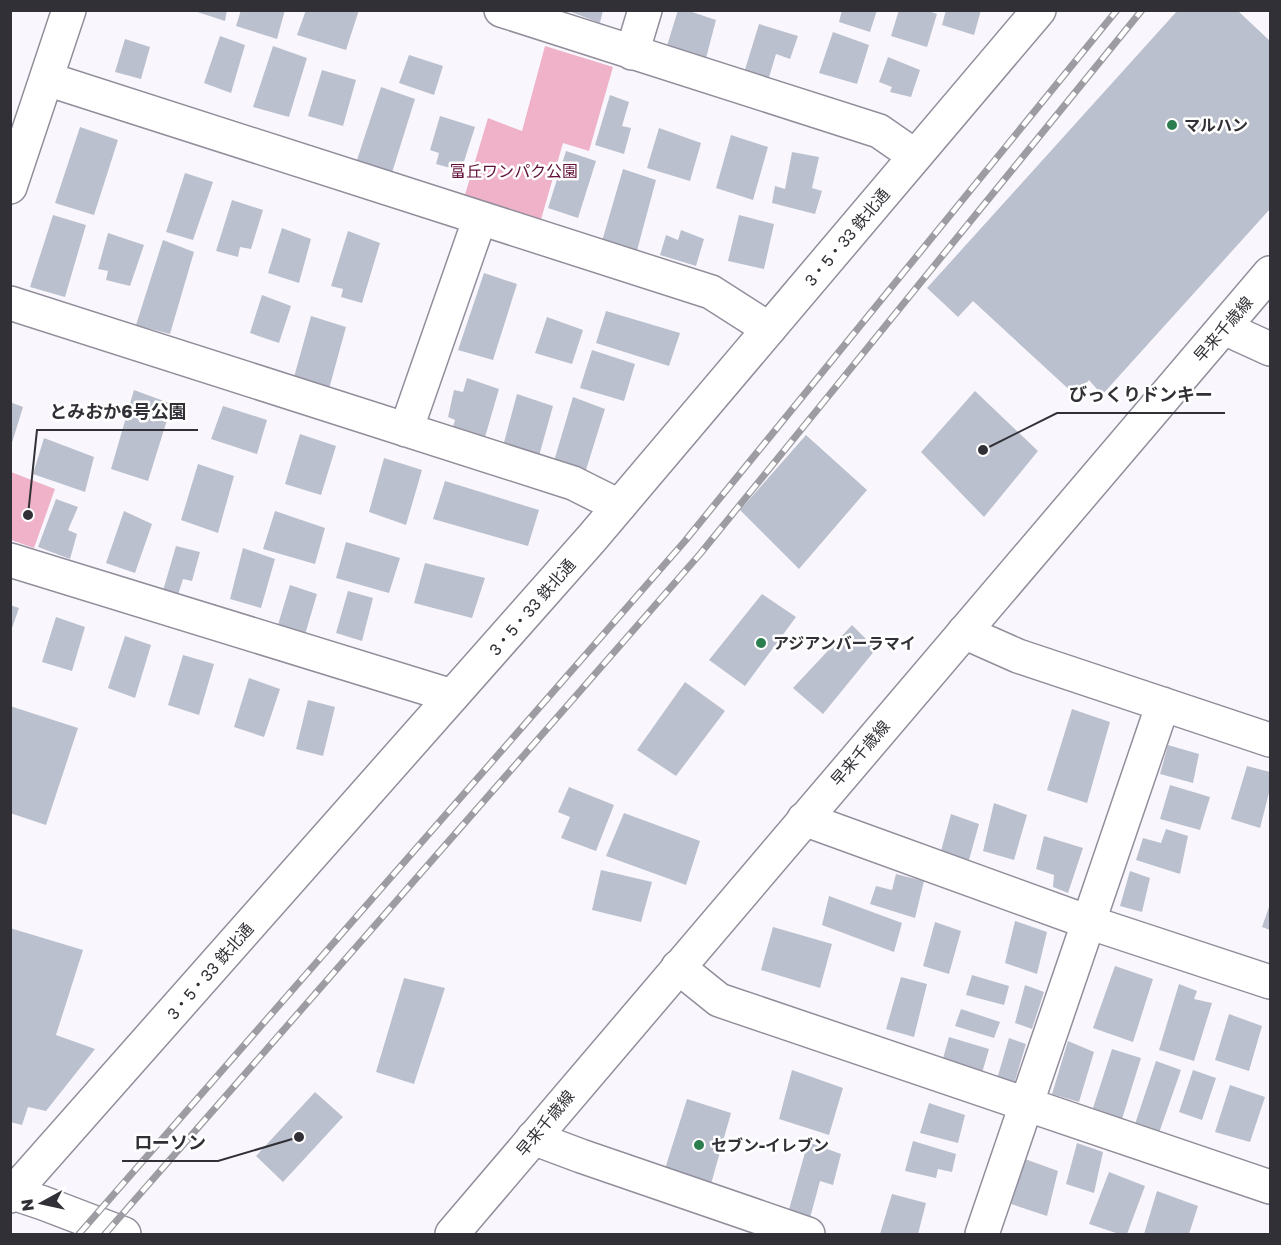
<svg xmlns="http://www.w3.org/2000/svg" width="1281" height="1245" viewBox="0 0 1281 1245" font-family="'Golos Text','Noto Sans JP',sans-serif">
	<style>
		.green { fill: #efb2c8 }
		.building { fill: #bbc0ce }
		.lines { fill: none; stroke-linecap: round; stroke-linejoin: round }
		.minor-casing { stroke: #928e9c; stroke-width: 36 }
		.tertiary-casing { stroke: #928e9c; stroke-width: 36 }
		.secondary-casing { stroke: #928e9c; stroke-width: 36 }
		.minor { stroke: #fff; stroke-width: 33 }
		.tertiary { stroke: #fff; stroke-width: 33 }
		.secondary { stroke: #fff; stroke-width: 33 }
		.rail-casing { stroke: #9d9ca2; stroke-width: 7 }
		.rail { stroke: #fff; stroke-width: 4.5; stroke-dasharray: 14; stroke-linecap: butt }
		.poi-dot { fill: #2d7e4f; stroke: #fff; stroke-width: 2 }
		.labels { text-anchor: middle; dominant-baseline: central; stroke-width: 5; stroke-linejoin: round; paint-order: stroke }
		.poi-label { font-size: 16px; font-weight: bold; fill: #313036; stroke: #fff; text-anchor: start }
		.park-label { font-size: 16px; fill: #601039; stroke: #fff }
		.street-label { font-size: 16px; fill: #313036; stroke: #fff }
		.leader { fill: none; stroke: #313036; stroke-width: 2 }
		.callout-dot { fill: #313036; stroke: #fff; stroke-width: 2 }
		.callout-label { font-size: 18px; text-anchor: middle; font-weight: bold; fill: #313036; stroke: #fff; stroke-width: 5; stroke-linejoin: round; paint-order: stroke }
	</style>
	<rect width="100%" height="100%" fill="#f9f7fd"/>
	<!-- green -->
	<path class="green" d="M 545,46 L 613,67 L 589,151 L 563,143 L 540,223 L 464,198 L 488,118 L 522,131 Z
		M 11,472 L 55,489 L 34,548 L 11,540 Z"/>
	<!-- building -->
	<path class="building" d="M 191,10 L 227,10 L 225,21 Z
		M 241,10 L 285,10 L 277,39 L 236,26 Z
		M 306,10 L 359,10 L 346,50 L 297,35 Z
		M 566,10 L 603,10 L 600,23 Z
		M 678,10 L 686,10 L 716,20 L 705,62 L 666,49 Z
		M 842,10 L 877,10 L 870,32 L 839,22 Z
		M 899,10 L 926,10 L 937,14 L 927,47 L 891,36 Z
		M 946,10 L 981,10 L 974,35 L 942,25 Z
		M 1178,10 L 1237,10 L 1270,41 L 1270,209 L 1102,395 L 1089,380 L 1075,395 L 973,301 L 958,317 L 927,288 Z
		M 759,24 L 798,36 L 790,59 L 776,54 L 767,84 L 743,76 Z
		M 833,32 L 869,45 L 857,84 L 819,73 Z
		M 220,36 L 245,45 L 231,93 L 204,83 Z
		M 125,39 L 150,47 L 141,79 L 115,72 Z
		M 273,46 L 307,58 L 289,117 L 253,107 Z
		M 409,55 L 443,66 L 434,95 L 399,83 Z
		M 888,57 L 920,70 L 911,97 L 890,92 L 892,87 L 879,82 Z
		M 322,70 L 356,80 L 343,126 L 308,116 Z
		M 381,87 L 415,99 L 390,179 L 355,166 Z
		M 610,95 L 629,102 L 622,126 L 631,128 L 624,154 L 595,145 Z
		M 440,116 L 475,127 L 461,171 L 436,164 L 439,153 L 430,150 Z
		M 80,127 L 118,140 L 94,215 L 55,203 Z
		M 659,128 L 701,143 L 690,181 L 647,168 Z
		M 731,135 L 768,147 L 753,200 L 716,188 Z
		M 566,151 L 596,161 L 578,218 L 548,208 Z
		M 792,152 L 819,157 L 812,188 L 822,191 L 815,214 L 772,203 L 775,186 L 785,189 Z
		M 623,169 L 656,180 L 635,258 L 600,248 Z
		M 185,173 L 213,182 L 193,240 L 166,232 Z
		M 232,200 L 263,210 L 251,249 L 240,247 L 238,257 L 216,251 Z
		M 53,215 L 86,225 L 65,297 L 30,287 Z
		M 739,215 L 774,224 L 764,269 L 728,261 Z
		M 282,228 L 311,239 L 299,283 L 268,273 Z
		M 681,230 L 704,239 L 696,266 L 660,255 L 666,235 L 678,240 Z
		M 348,231 L 380,243 L 362,303 L 341,297 L 343,289 L 331,286 Z
		M 108,233 L 144,245 L 130,286 L 106,280 L 108,271 L 98,269 Z
		M 163,240 L 194,252 L 170,334 L 136,325 Z
		M 484,273 L 517,284 L 493,360 L 458,350 Z
		M 262,295 L 291,306 L 279,343 L 250,333 Z
		M 606,311 L 680,333 L 669,366 L 596,343 Z
		M 311,316 L 346,327 L 329,389 L 294,377 Z
		M 547,317 L 583,330 L 572,364 L 535,353 Z
		M 592,350 L 635,364 L 624,401 L 580,388 Z
		M 467,378 L 499,389 L 483,444 L 451,433 L 455,420 L 448,417 L 454,390 L 463,392 Z
		M 134,390 L 172,404 L 148,481 L 111,469 Z
		M 975,391 L 1038,451 L 984,517 L 921,452 Z
		M 517,394 L 553,406 L 539,456 L 503,446 Z
		M 573,397 L 605,409 L 586,470 L 554,461 Z
		M 10,402 L 23,407 L 11,446 L 10,446 Z
		M 223,406 L 267,420 L 257,454 L 211,439 Z
		M 300,434 L 336,446 L 321,495 L 285,484 Z
		M 806,435 L 867,490 L 799,569 L 740,510 Z
		M 44,438 L 94,457 L 85,492 L 33,474 Z
		M 384,458 L 422,470 L 406,525 L 369,512 Z
		M 198,464 L 234,476 L 218,533 L 181,520 Z
		M 445,481 L 539,510 L 528,546 L 433,519 Z
		M 56,499 L 78,507 L 68,530 L 77,534 L 70,559 L 38,547 Z
		M 124,511 L 152,524 L 135,573 L 106,563 Z
		M 275,511 L 325,528 L 315,564 L 263,549 Z
		M 346,542 L 400,558 L 389,593 L 336,578 Z
		M 176,546 L 200,552 L 192,581 L 183,579 L 177,598 L 162,594 Z
		M 243,548 L 275,559 L 261,608 L 230,599 Z
		M 425,563 L 485,578 L 472,618 L 414,603 Z
		M 290,585 L 317,594 L 304,638 L 277,628 Z
		M 348,591 L 373,598 L 362,641 L 336,633 Z
		M 762,594 L 796,617 L 745,686 L 709,660 Z
		M 10,605 L 19,608 L 11,631 L 10,631 Z
		M 56,617 L 85,627 L 72,671 L 42,662 Z
		M 852,625 L 876,649 L 823,714 L 793,688 Z
		M 125,636 L 151,645 L 135,698 L 108,688 Z
		M 183,655 L 214,664 L 199,715 L 168,705 Z
		M 249,678 L 280,689 L 264,737 L 234,727 Z
		M 685,682 L 725,711 L 676,776 L 637,750 Z
		M 308,700 L 335,707 L 323,756 L 296,749 Z
		M 10,706 L 78,728 L 46,825 L 10,813 Z
		M 1072,709 L 1110,722 L 1087,803 L 1047,790 Z
		M 1168,745 L 1199,754 L 1193,783 L 1160,774 Z
		M 1247,766 L 1270,772 L 1270,789 L 1260,828 L 1231,819 Z
		M 1170,785 L 1210,797 L 1200,830 L 1160,819 Z
		M 569,787 L 614,805 L 596,851 L 561,838 L 570,817 L 558,812 Z
		M 994,803 L 1027,815 L 1014,860 L 983,851 Z
		M 624,813 L 700,841 L 686,885 L 606,856 Z
		M 951,814 L 979,824 L 969,860 L 941,851 Z
		M 1166,829 L 1188,836 L 1180,874 L 1136,860 L 1143,838 L 1161,843 Z
		M 1044,836 L 1083,848 L 1068,893 L 1053,887 L 1054,875 L 1036,869 Z
		M 601,870 L 652,882 L 641,922 L 592,910 Z
		M 1130,871 L 1150,878 L 1142,912 L 1120,906 Z
		M 896,874 L 924,881 L 915,918 L 870,904 L 876,886 L 892,890 Z
		M 829,896 L 902,923 L 894,952 L 822,925 Z
		M 1270,904 L 1270,930 L 1262,927 Z
		M 1015,921 L 1047,932 L 1037,974 L 1005,963 Z
		M 935,922 L 961,931 L 949,974 L 923,966 Z
		M 773,927 L 832,944 L 820,988 L 761,970 Z
		M 10,928 L 83,950 L 56,1035 L 95,1049 L 46,1111 L 28,1107 L 22,1125 L 10,1122 Z
		M 1115,966 L 1153,979 L 1133,1042 L 1093,1028 Z
		M 972,975 L 1009,986 L 1004,1005 L 966,995 Z
		M 901,977 L 927,984 L 914,1037 L 886,1029 Z
		M 404,978 L 445,988 L 414,1084 L 376,1072 Z
		M 1179,984 L 1197,991 L 1194,999 L 1212,1003 L 1194,1061 L 1159,1050 Z
		M 1025,985 L 1044,992 L 1032,1029 L 1015,1023 Z
		M 961,1009 L 1000,1022 L 994,1038 L 955,1026 Z
		M 1229,1014 L 1262,1026 L 1249,1071 L 1215,1060 Z
		M 949,1037 L 989,1049 L 982,1073 L 942,1062 Z
		M 1009,1038 L 1026,1044 L 1014,1084 L 997,1079 Z
		M 1068,1041 L 1094,1052 L 1079,1102 L 1052,1094 Z
		M 1112,1049 L 1141,1058 L 1122,1119 L 1093,1108 Z
		M 1156,1061 L 1181,1070 L 1159,1133 L 1135,1124 Z
		M 792,1070 L 843,1088 L 829,1135 L 779,1119 Z
		M 1193,1070 L 1216,1078 L 1202,1120 L 1179,1112 Z
		M 1230,1085 L 1265,1097 L 1250,1142 L 1215,1132 Z
		M 315,1092 L 343,1117 L 283,1182 L 256,1156 Z
		M 687,1099 L 731,1113 L 711,1184 L 664,1172 Z
		M 929,1103 L 965,1115 L 958,1143 L 920,1133 Z
		M 913,1141 L 956,1154 L 952,1172 L 938,1169 L 936,1178 L 905,1171 Z
		M 808,1142 L 841,1154 L 833,1185 L 820,1181 L 810,1218 L 788,1213 Z
		M 1077,1143 L 1103,1152 L 1094,1193 L 1066,1184 Z
		M 1025,1159 L 1058,1171 L 1047,1216 L 1011,1204 Z
		M 1109,1172 L 1145,1186 L 1127,1234 L 1119,1234 L 1089,1224 Z
		M 1157,1191 L 1198,1206 L 1189,1234 L 1144,1234 Z
		M 892,1194 L 926,1203 L 918,1234 L 880,1234 Z"/>
	<g class="lines">
		<defs>
			<path id="minor" d="M 501,10 L 879,131 L 915,156
				M 632,53 L 645,10
				M 47,79 L 711,292 L 769,329
				M 10,187 L 69,10
				M 10,303 L 573,483 L 619,506
				M 1224,328 L 1270,349
				M 406,430 L 480,218
				M 10,560 L 452,696
				M 964,632 L 1018,656 L 1270,740
				M 804,819 L 1088,922 L 1270,982
				M 678,967 L 719,1000 L 1270,1187
				M 533,1138 L 581,1156 L 808,1234
				M 982,1234 L 1163,704"/>
			<path id="tertiary" d="M 10,1192 L 43,1203 L 124,1234
				M 10,1196 L 592,538 L 1039,10"/>
			<path id="secondary" d="M 452,1234 L 1270,273"/>
		</defs>
		<!-- minor casing -->
		<use href="#minor" class="minor-casing"/>
		<!-- tertiary casing -->
		<use href="#tertiary" class="tertiary-casing"/>
		<!-- secondary casing -->
		<use href="#secondary" class="secondary-casing"/>
		<!-- minor -->
		<use href="#minor" class="minor"/>
		<!-- tertiary -->
		<use href="#tertiary" class="tertiary"/>
		<!-- secondary -->
		<use href="#secondary" class="secondary"/>
		<defs>
			<path id="rail" d="M 79,1234 L 685,541 L 1117,10
				M 105,1234 L 700,554 L 1142,10"/>
		</defs>
		<!-- rail casing -->
		<use href="#rail" class="rail-casing"/>
		<!-- rail -->
		<use href="#rail" class="rail"/>
	</g>
	<!-- markers -->
	<g class="poi-dot">
		<circle cx="1172" cy="125" r="6"/>
		<circle cx="761" cy="643" r="6"/>
		<circle cx="699" cy="1145" r="6"/>
	</g>
	<g class="labels">
		<!-- poi labels -->
		<g class="poi-label">
			<text x="1184" y="125">マルハン</text>
			<text x="773" y="643">アジアンバーラマイ</text>
			<text x="711" y="1145">セブン-イレブン</text>
		</g>
		<!-- park labels -->
		<g class="park-label">
			<text x="514" y="171">富丘ワンパク公園</text>
		</g>
		<!-- street labels -->
		<g class="street-label">
			<text transform="translate(847 237) rotate(-50)">3・5・33 鉄北通</text>
			<text transform="translate(1223 329) rotate(-49)">早来千歳線</text>
			<text transform="translate(532 607) rotate(-49)">3・5・33 鉄北通</text>
			<text transform="translate(860 753) rotate(-49)">早来千歳線</text>
			<text transform="translate(210 971) rotate(-49)">3・5・33 鉄北通</text>
			<text transform="translate(545 1123) rotate(-50)">早来千歳線</text>
		</g>
	</g>
	<!-- callouts -->
	<path class="leader" d="M983 450L1057 413H1225M28 515L37 430H198M299 1137L218 1161H122"/>
	<g class="callout-dot">
		<circle cx="983" cy="450" r="6"/>
		<circle cx="28" cy="515" r="6"/>
		<circle cx="299" cy="1137" r="6"/>
	</g>
	<g class="callout-label">
		<text x="1141" y="401">びっくりドンキー</text>
		<text x="118" y="418">とみおか6号公園</text>
		<text x="170" y="1149">ローソン</text>
	</g>
	<!-- border -->
	<rect width="1281" height="1245" fill="none" stroke="#313036" stroke-width="24"/>
	<!-- north arrow -->
	<g transform="translate(42 1203) rotate(262)" stroke="#ffffff" stroke-width="4.5" paint-order="stroke">
	<path d="M0-4.5L10 22L0 15L-10 22Z" fill="#313036"/>
	<text y="-9" font-size="16" font-weight="bold" text-anchor="middle" fill="#313036">N</text>
	</g>
</svg>
